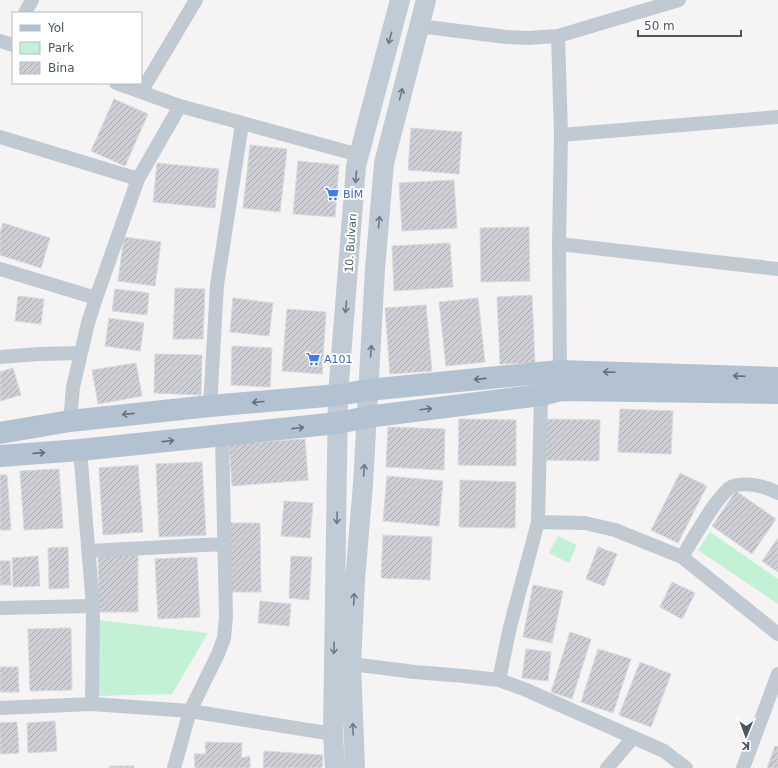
<svg xmlns="http://www.w3.org/2000/svg" width="778" height="768" viewBox="0 0 778 768" font-family="'DejaVu Sans',sans-serif">
	<style>
		.green { fill: #c3f1d5 }
		.building { fill: url(#building-hatch); stroke: #d7d9de }
		.lines { fill: none; stroke-linecap: round; stroke-linejoin: round }
		.street { stroke: #c1cad2; stroke-width: 14 }
		.secondary { stroke: #c1cbd6; stroke-width: 20 }
		.primary { stroke: #b3c2d1; stroke-width: 22 }
		.oneway { stroke: #6e7984 }
		.oneway2 { stroke: #64717d }
		.labels { text-anchor: middle; dominant-baseline: central; stroke-width: 4; stroke-linejoin: round; paint-order: stroke }
		.shop-label { font-size: 11px; fill: #366cbe; stroke: #fff; text-anchor: start }
		.street-label { font-size: 11px; fill: #4a5661; stroke: #fff }
	</style>
	<defs>
		<pattern id="building-hatch" width="6" height="6" patternUnits="userSpaceOnUse"><rect width="6" height="6" fill="#cdcfd5"/><path d="M-1 1l2-2M0 6l6-6M5 7l2-2" fill="none" stroke="#a8abb0"/></pattern>
	</defs>
	<rect width="100%" height="100%" fill="#f5f3f3"/>
	<!-- green -->
	<path class="green" d="M 710,532 L 778,579 L 778,604 L 698,550 Z
		M 558,536 L 577,545 L 569,563 L 549,553 Z
		M 98,620 L 208,633 L 172,694 L 97,696 Z"/>
	<!-- building -->
	<path class="building" d="M 114,99 L 148,114 L 125,166 L 91,151 Z
		M 411,128 L 462,132 L 459,174 L 408,170 Z
		M 250,145 L 287,149 L 280,212 L 243,208 Z
		M 298,161 L 339,165 L 335,217 L 293,214 Z
		M 157,163 L 219,169 L 215,208 L 153,202 Z
		M 454,180 L 457,228 L 402,231 L 399,183 Z
		M 3,223 L 50,238 L 41,268 L 0,255 L 0,233 Z
		M 529,227 L 530,281 L 481,282 L 480,228 Z
		M 124,237 L 161,242 L 155,286 L 118,281 Z
		M 450,243 L 453,287 L 394,291 L 392,246 Z
		M 175,288 L 205,289 L 203,339 L 173,339 Z
		M 115,289 L 149,293 L 147,315 L 112,311 Z
		M 532,295 L 535,363 L 500,364 L 497,297 Z
		M 18,296 L 44,299 L 41,324 L 15,321 Z
		M 233,298 L 273,303 L 269,336 L 230,332 Z
		M 478,298 L 485,362 L 446,366 L 439,302 Z
		M 426,305 L 432,371 L 390,374 L 385,308 Z
		M 287,309 L 326,312 L 322,374 L 282,371 Z
		M 109,318 L 144,323 L 140,351 L 105,346 Z
		M 232,346 L 272,348 L 270,387 L 231,385 Z
		M 155,354 L 202,355 L 201,395 L 154,393 Z
		M 136,363 L 142,396 L 98,404 L 92,370 Z
		M 13,368 L 21,395 L 0,401 L 0,372 Z
		M 620,409 L 673,411 L 671,454 L 618,452 Z
		M 459,419 L 516,420 L 516,466 L 458,465 Z
		M 545,419 L 600,420 L 599,461 L 545,460 Z
		M 388,427 L 445,429 L 444,470 L 386,467 Z
		M 305,439 L 308,480 L 232,486 L 229,444 Z
		M 202,462 L 206,535 L 159,537 L 156,464 Z
		M 138,465 L 143,532 L 103,535 L 99,468 Z
		M 59,469 L 63,528 L 24,530 L 20,471 Z
		M 680,473 L 707,486 L 678,543 L 651,530 Z
		M 0,475 L 7,475 L 11,530 L 0,530 Z
		M 387,476 L 443,481 L 439,526 L 383,521 Z
		M 460,480 L 516,482 L 515,528 L 459,527 Z
		M 736,491 L 776,519 L 752,554 L 712,526 Z
		M 284,501 L 313,503 L 310,538 L 281,536 Z
		M 228,523 L 260,523 L 261,592 L 228,592 Z
		M 383,535 L 432,537 L 430,580 L 381,578 Z
		M 778,538 L 778,572 L 762,561 Z
		M 68,547 L 69,588 L 49,589 L 48,548 Z
		M 598,547 L 617,554 L 604,586 L 586,579 Z
		M 138,555 L 138,612 L 99,612 L 98,556 Z
		M 38,556 L 40,586 L 13,587 L 12,558 Z
		M 291,556 L 312,557 L 309,600 L 289,598 Z
		M 197,557 L 200,617 L 158,619 L 155,559 Z
		M 0,561 L 10,561 L 11,585 L 0,585 Z
		M 672,582 L 695,593 L 682,619 L 660,607 Z
		M 533,585 L 563,591 L 552,643 L 523,637 Z
		M 260,601 L 291,604 L 289,626 L 258,623 Z
		M 71,628 L 72,690 L 30,691 L 28,629 Z
		M 570,632 L 591,639 L 572,699 L 551,692 Z
		M 526,649 L 551,652 L 548,681 L 522,678 Z
		M 598,649 L 631,659 L 613,713 L 581,702 Z
		M 640,662 L 671,674 L 651,727 L 619,715 Z
		M 0,667 L 18,667 L 19,692 L 0,692 Z
		M 55,721 L 57,751 L 28,753 L 27,723 Z
		M 17,722 L 19,753 L 0,754 L 0,723 Z
		M 205,742 L 242,743 L 241,758 L 250,756 L 250,768 L 195,768 L 194,754 L 206,754 Z
		M 775,746 L 778,747 L 778,768 L 767,768 Z
		M 264,751 L 323,755 L 322,768 L 263,768 Z
		M 109,766 L 134,766 L 134,768 L 109,768 Z"/>
	<g class="lines">
		<!-- street -->
		<path class="street" d="M 25,13 L 32,0
			M 419,26 L 506,37 L 528,38 L 558,36 L 679,0
			M 558,36 L 561,135 L 559,244 L 560,380
			M 0,41 L 13,45
			M 116,83 L 180,106 L 359,155
			M 141,92 L 196,0
			M 561,135 L 778,117
			M 0,137 L 138,179
			M 559,244 L 778,269
			M 0,269 L 96,298
			M 0,357 L 39,354 L 81,353
			M 210,406 L 217,285 L 242,124
			M 70,421 L 73,387 L 88,323 L 96,298 L 138,179 L 180,106
			M 80,450 L 93,606 L 92,704
			M 538,522 L 585,523 L 615,530 L 682,557 L 778,634
			M 89,551 L 223,544
			M 682,557 C 691,543 719,491 733,486 C 746,482 766,486 778,493
			M 0,608 L 93,606
			M 351,664 L 415,672 L 464,676 L 499,680 L 524,689 L 664,751 L 686,768
			M 499,680 L 510,627 L 538,522 L 541,395
			M 0,708 L 92,704 L 190,711 L 333,734
			M 174,768 L 190,711 L 218,654 L 224,638 L 226,617 L 222,436
			M 607,768 L 633,738
			M 743,768 L 778,674"/>
		<!-- secondary -->
		<path class="secondary" d="M 335,768 L 333,734 L 338,395 L 356,166 L 400,0
			M 355,768 L 351,664 L 355,580 L 363,484 L 375,269 L 384,163 L 426,0"/>
		<!-- primary -->
		<path class="primary" d="M 0,433 L 70,421 L 210,406 L 338,395 L 368,390 L 559,371 L 778,378
			M 0,456 L 80,450 L 338,423 L 367,417 L 541,395 L 561,390 L 778,393"/>
	</g>
	<!-- one-way arrows -->
	<defs><path id="oneway-shaft" d="M-6 0H5M1.5-3L5.5 0L1.5 3" fill="none" stroke-width="1.6" stroke-linecap="round" stroke-linejoin="round"/></defs>
	<g class="oneway">
		<use href="#oneway-shaft" transform="translate(390 38) rotate(105)"/>
		<use href="#oneway-shaft" transform="translate(401 94) rotate(-75)"/>
		<use href="#oneway-shaft" transform="translate(356 177) rotate(94)"/>
		<use href="#oneway-shaft" transform="translate(379 222) rotate(-85)"/>
		<use href="#oneway-shaft" transform="translate(346 307) rotate(95)"/>
		<use href="#oneway-shaft" transform="translate(371 351) rotate(-86)"/>
		<use href="#oneway-shaft" transform="translate(364 470) rotate(-86)"/>
		<use href="#oneway-shaft" transform="translate(337 518) rotate(91)"/>
		<use href="#oneway-shaft" transform="translate(354 599) rotate(-87)"/>
		<use href="#oneway-shaft" transform="translate(334 648) rotate(91)"/>
		<use href="#oneway-shaft" transform="translate(353 729) rotate(-92)"/>
	</g>
	<g class="oneway2">
		<use href="#oneway-shaft" transform="translate(609 372) rotate(-178)"/>
		<use href="#oneway-shaft" transform="translate(739 376) rotate(-178)"/>
		<use href="#oneway-shaft" transform="translate(480 379) rotate(174)"/>
		<use href="#oneway-shaft" transform="translate(258 402) rotate(175)"/>
		<use href="#oneway-shaft" transform="translate(426 409) rotate(-7)"/>
		<use href="#oneway-shaft" transform="translate(128 414) rotate(174)"/>
		<use href="#oneway-shaft" transform="translate(298 428) rotate(-6)"/>
		<use href="#oneway-shaft" transform="translate(168 441) rotate(-6)"/>
		<use href="#oneway-shaft" transform="translate(39 453) rotate(-4)"/>
	</g>
	<!-- icons -->
	<defs>
		<symbol id="supermarket-bare" viewBox="-9 -9 18 18"><path d="M-6-5.5h2.5l.6 2H6L4.5 2H-2.5L-4.4-4H-6ZM-1.5 3.2a1.3 1.3 0 1 0 .1 0ZM3 3.2a1.3 1.3 0 1 0 .1 0Z" fill="#3f7fe0" stroke="#fff" stroke-width="2.5" paint-order="stroke"/></symbol>
	</defs>
	<g fill-rule="evenodd">
		<use href="#supermarket-bare" x="322" y="184" width="20" height="20"/>
		<use href="#supermarket-bare" x="303" y="349" width="20" height="20"/>
	</g>
	<g class="labels">
		<!-- shop labels -->
		<g class="shop-label">
			<text x="343" y="194">BİM</text>
			<text x="324" y="359">A101</text>
		</g>
		<!-- street labels -->
		<g class="street-label">
			<text transform="translate(351 243) rotate(-86)">10. Bulvarı</text>
		</g>
	</g>
	<!-- legend -->
	<rect x="12" y="12" width="130" height="72" fill="#ffffff" stroke="#b7bbc0"/>
	<rect x="20" y="25" width="20" height="6" fill="#b3c2d1" stroke="#b7bbc0"/>
	<text x="48" y="32" font-size="12" fill="#4a5661">Yol</text>
	<rect x="20" y="42" width="20" height="12" fill="#c3f1d5" stroke="#b7bbc0"/>
	<text x="48" y="52" font-size="12" fill="#4a5661">Park</text>
	<rect x="20" y="62" width="20" height="12" fill="url(#building-hatch)" stroke="#b7bbc0"/>
	<text x="48" y="72" font-size="12" fill="#4a5661">Bina</text>
	<!-- north arrow -->
	<g transform="translate(746 736) rotate(181)" stroke="#ffffff" stroke-width="3" paint-order="stroke">
	<path d="M0-3L7 15L0 10L-7 15Z" fill="#4a5661"/>
	<text y="-6" font-size="11" font-weight="bold" text-anchor="middle" fill="#4a5661">K</text>
	</g>
	<!-- scale -->
	<path d="M638 30v6h103v-6" fill="none" stroke="#4a5661" stroke-width="2"/>
	<text x="644" y="30" font-size="12" fill="#4a5661" stroke="#ffffff" stroke-width="3" paint-order="stroke">50 m</text>
</svg>
